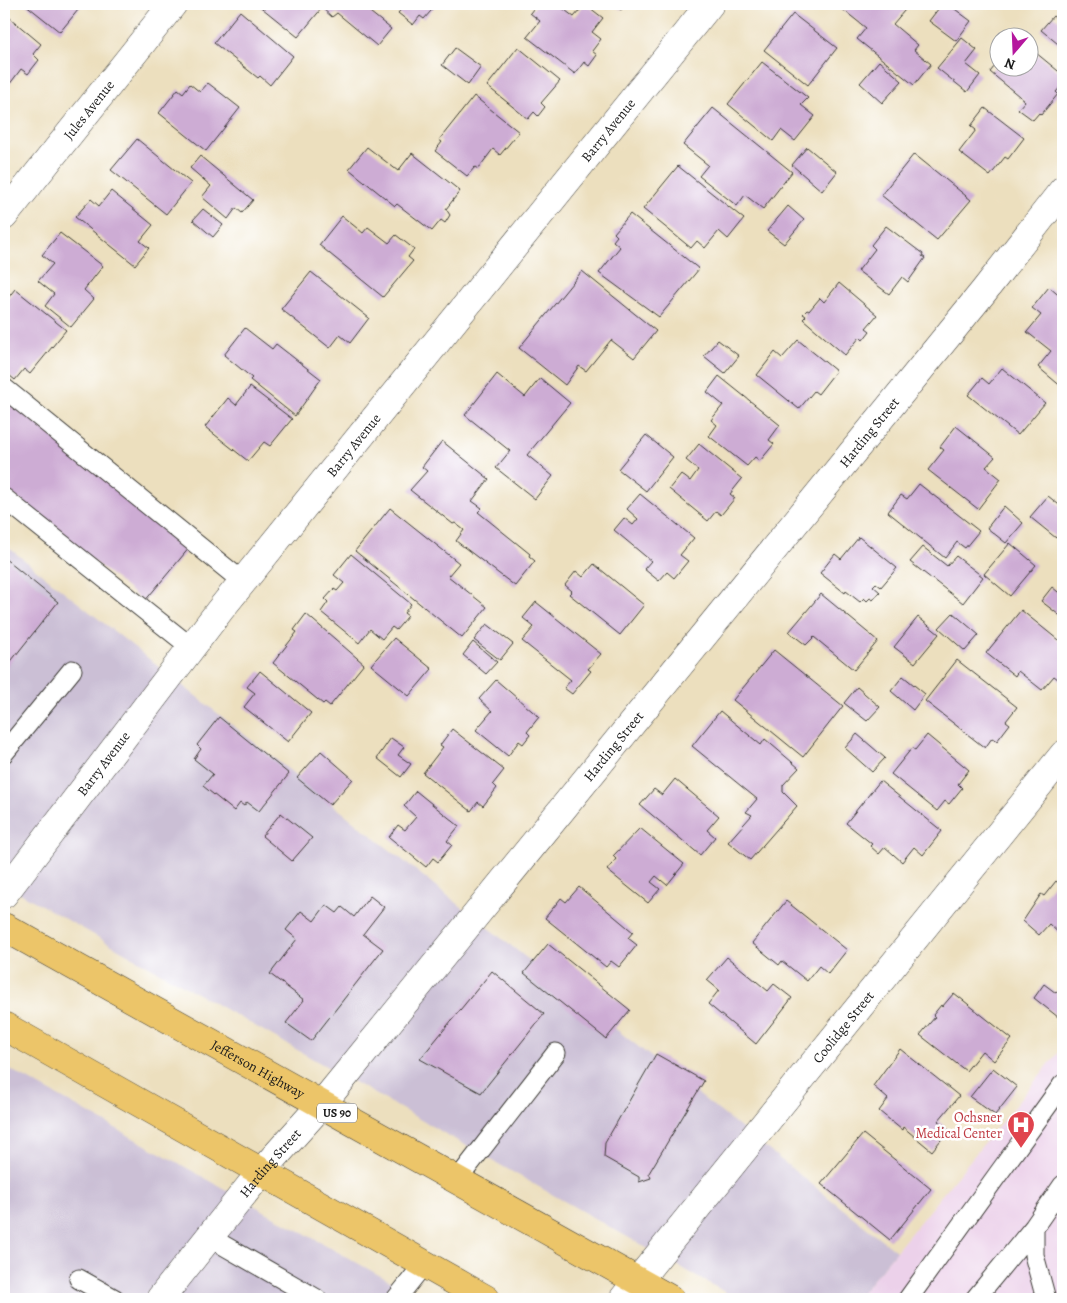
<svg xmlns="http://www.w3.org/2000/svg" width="1067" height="1303" viewBox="0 0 1067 1303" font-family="Alegreya,serif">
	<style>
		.built { fill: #ecd1ea }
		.industrial { fill: #cbbfd5 }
		.building { fill: #cdacd4 }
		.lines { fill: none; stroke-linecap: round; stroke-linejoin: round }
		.lane-casing { stroke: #3b3934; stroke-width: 21 }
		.street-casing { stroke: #3b3934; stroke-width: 29 }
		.primary-casing { stroke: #3b3934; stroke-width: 29 }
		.lane { stroke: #fff; stroke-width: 19 }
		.street { stroke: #fff; stroke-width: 28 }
		.primary { stroke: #ecc569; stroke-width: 28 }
		.labels { text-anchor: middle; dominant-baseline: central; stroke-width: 5; stroke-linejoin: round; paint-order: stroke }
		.shield { fill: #fff; stroke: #606060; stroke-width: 1 }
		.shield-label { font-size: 12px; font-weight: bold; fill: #1c1c1c }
		.street-label { font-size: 14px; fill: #1c1c1c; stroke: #fff }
		.health-label { font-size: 14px; fill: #be3a42; stroke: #fff; text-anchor: end }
	</style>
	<rect width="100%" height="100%" fill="#fff"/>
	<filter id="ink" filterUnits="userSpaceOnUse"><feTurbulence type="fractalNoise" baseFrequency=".02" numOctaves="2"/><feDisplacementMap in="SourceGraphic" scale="10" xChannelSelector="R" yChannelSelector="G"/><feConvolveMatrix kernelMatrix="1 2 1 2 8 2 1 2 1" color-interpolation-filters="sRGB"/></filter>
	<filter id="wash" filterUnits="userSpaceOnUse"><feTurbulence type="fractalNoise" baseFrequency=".0096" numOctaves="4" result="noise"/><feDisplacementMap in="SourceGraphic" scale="20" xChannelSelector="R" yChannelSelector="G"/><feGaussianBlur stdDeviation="1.12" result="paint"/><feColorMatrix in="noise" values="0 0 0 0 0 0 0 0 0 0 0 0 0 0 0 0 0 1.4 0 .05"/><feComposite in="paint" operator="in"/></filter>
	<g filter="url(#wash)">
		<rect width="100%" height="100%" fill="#ecdfbe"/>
		<!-- built -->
		<path class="built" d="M 1063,1047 L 1063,1299 L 857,1299 L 896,1251 Z"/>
		<!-- industrial -->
		<path class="industrial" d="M 4,544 L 896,1251 L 857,1299 L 737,1299 L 4,884 Z
			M 4,1066 L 422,1299 L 4,1299 Z"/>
		<g id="blocks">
			<!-- building -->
			<path class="building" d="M 25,4 L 83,4 L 60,32 Z
				M 257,4 L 360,4 L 391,29 L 377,46 L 337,13 L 332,17 L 322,8 L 298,37 Z
				M 406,4 L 437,4 L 424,19 L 420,16 L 413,25 L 398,13 Z
				M 537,4 L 557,4 L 574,17 L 585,4 L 603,18 L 592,32 L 601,39 L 592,51 L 597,55 L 589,66 L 584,62 L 575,74 L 527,37 L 540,21 L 530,13 Z
				M 601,4 L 611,4 L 607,9 Z
				M 613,4 L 626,4 L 621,10 Z
				M 836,4 L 910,4 L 893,24 L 918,45 L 914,50 L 931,64 L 914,85 L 857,39 L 866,28 Z
				M 942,4 L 948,4 L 971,21 L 956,41 L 929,21 Z
				M 240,11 L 293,56 L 270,85 L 260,76 L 258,78 L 214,43 Z
				M 4,13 L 41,44 L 33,54 L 39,60 L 28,74 L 21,69 L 9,85 L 4,80 Z
				M 793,14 L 837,48 L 808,85 L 764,50 Z
				M 1053,16 L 1062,22 L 1063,20 L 1063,48 L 1041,30 Z
				M 962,38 L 977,50 L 966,64 L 980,75 L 967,92 L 937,68 Z
				M 518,47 L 560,81 L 541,103 L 545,107 L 538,116 L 534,112 L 528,119 L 487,86 Z
				M 455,48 L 481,67 L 468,85 L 442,65 Z
				M 1030,48 L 1063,75 L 1063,84 L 1056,92 L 1058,94 L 1041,115 L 1039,113 L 1033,120 L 1018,109 L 1025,101 L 990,72 L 1000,60 L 1000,68 L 1030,68 Z
				M 879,61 L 902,81 L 882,103 L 860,83 Z
				M 762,62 L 808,98 L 801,105 L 815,116 L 795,141 L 781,130 L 773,141 L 728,104 Z
				M 208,83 L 240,108 L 206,151 L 159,113 L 178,89 L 183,93 L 190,84 L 200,92 Z
				M 474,96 L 519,132 L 500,155 L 493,149 L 478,169 L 475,167 L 467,176 L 435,151 L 442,142 L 439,140 Z
				M 713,108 L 792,172 L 763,209 L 745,195 L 737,206 L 699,176 L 708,165 L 683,145 Z
				M 985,108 L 1024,138 L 1008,159 L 1005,157 L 990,176 L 959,152 L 976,130 L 971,126 Z
				M 137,139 L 191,183 L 166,214 L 111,170 Z
				M 367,147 L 398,171 L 412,153 L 460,191 L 446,209 L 450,215 L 445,223 L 441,220 L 432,231 L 397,204 L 395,206 L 349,169 Z
				M 807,147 L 837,172 L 822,191 L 792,165 Z
				M 914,154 L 971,200 L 937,240 L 881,195 Z
				M 200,156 L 253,200 L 242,213 L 236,208 L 228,219 L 202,197 L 211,186 L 190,168 Z
				M 678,166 L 744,219 L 728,239 L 719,231 L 705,248 L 697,241 L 691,248 L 643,209 Z
				M 111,191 L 153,225 L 140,241 L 149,248 L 135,265 L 75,217 L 91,199 L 99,206 Z
				M 788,206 L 804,220 L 784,244 L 767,231 Z
				M 203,209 L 223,225 L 213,237 L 193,220 Z
				M 630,214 L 699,269 L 659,317 L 599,273 L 620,247 L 613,241 L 617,236 L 614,233 Z
				M 342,216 L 363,233 L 368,227 L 389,243 L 396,235 L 414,249 L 408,257 L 413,261 L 383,297 L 319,245 Z
				M 886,226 L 923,254 L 922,256 L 925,258 L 908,282 L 902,277 L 889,294 L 858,271 L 875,249 L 871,245 Z
				M 60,233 L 103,266 L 84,290 L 94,299 L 71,327 L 45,306 L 54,294 L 38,281 L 53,264 L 42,255 Z
				M 582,271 L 656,331 L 634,358 L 611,340 L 586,371 L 579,366 L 565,385 L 519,348 Z
				M 311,272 L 369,318 L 350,343 L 340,335 L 330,348 L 281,309 Z
				M 839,283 L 877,315 L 866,328 L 870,331 L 863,340 L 860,337 L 845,355 L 803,319 L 806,316 L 803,314 L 807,310 L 809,311 L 820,298 L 824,302 Z
				M 1049,287 L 1063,299 L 1063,388 L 1038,367 L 1051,351 L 1027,332 L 1041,315 L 1032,308 Z
				M 15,289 L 66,330 L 30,374 L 24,369 L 15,380 L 4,371 L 4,303 Z
				M 245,328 L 272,349 L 276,344 L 321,379 L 295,416 L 250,380 L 252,378 L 224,355 Z
				M 718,340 L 739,356 L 725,373 L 704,356 Z
				M 798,340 L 836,371 L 818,394 L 814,391 L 799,409 L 757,375 L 775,352 L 782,358 Z
				M 1002,368 L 1045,403 L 1018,435 L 968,395 L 982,378 L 989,384 Z
				M 497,374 L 525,397 L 540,378 L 570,403 L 527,455 L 553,476 L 535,499 L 496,468 L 510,451 L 465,415 Z
				M 719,376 L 780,425 L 769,440 L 774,444 L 760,461 L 755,457 L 747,466 L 709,436 L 717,425 L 711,420 L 723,405 L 707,392 Z
				M 250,387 L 292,419 L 270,446 L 264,442 L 248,461 L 205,427 L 228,398 L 236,405 Z
				M 4,396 L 190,547 L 144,602 L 4,488 Z
				M 956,426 L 995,457 L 986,467 L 1001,479 L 978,509 L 928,470 L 944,450 L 940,447 Z
				M 646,435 L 673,457 L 646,491 L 618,469 Z
				M 442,441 L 489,479 L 472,501 L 482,508 L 478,512 L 530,554 L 529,556 L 535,561 L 515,586 L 456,541 L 464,530 L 455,523 L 453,524 L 410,490 L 427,471 L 422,467 Z
				M 699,444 L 742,479 L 730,494 L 735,498 L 721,515 L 716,511 L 708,521 L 669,489 L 681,474 L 690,481 L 698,470 L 686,460 Z
				M 919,484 L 979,531 L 965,548 L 957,542 L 945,558 L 888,512 L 901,495 L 907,499 Z
				M 640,494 L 694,538 L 680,555 L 688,561 L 674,578 L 667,572 L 659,581 L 644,569 L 651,561 L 614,530 L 624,518 L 633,525 L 638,519 L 627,509 Z
				M 1048,496 L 1063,508 L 1063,529 L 1056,538 L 1030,517 Z
				M 1004,506 L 1023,523 L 1006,543 L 987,528 Z
				M 390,508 L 459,563 L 448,576 L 487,607 L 462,638 L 355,551 Z
				M 859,537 L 897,568 L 881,587 L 876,583 L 873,586 L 880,592 L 873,600 L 870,598 L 867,601 L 864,598 L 860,602 L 846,591 L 845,593 L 820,573 L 835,554 L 841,559 Z
				M 1010,543 L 1036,565 L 1010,596 L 984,574 Z
				M 923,547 L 947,566 L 956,556 L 983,577 L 963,603 L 910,562 Z
				M 351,554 L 411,604 L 404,613 L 408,616 L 396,630 L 392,627 L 382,639 L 370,629 L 359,643 L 321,612 L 328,602 L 325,599 L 334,589 L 337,591 L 344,583 L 334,575 Z
				M 4,558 L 58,602 L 4,670 Z
				M 594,564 L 644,605 L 620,635 L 569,594 L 572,591 L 565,585 L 576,571 L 583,577 Z
				M 1052,587 L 1063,596 L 1063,618 L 1041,601 Z
				M 821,594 L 878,641 L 854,670 L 814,637 L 806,645 L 789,632 Z
				M 536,602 L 601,654 L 588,669 L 591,671 L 572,694 L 564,688 L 571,680 L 522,641 L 534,627 L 523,618 Z
				M 1021,610 L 1063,644 L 1063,683 L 1054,676 L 1042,690 L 1018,671 L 1015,676 L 986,653 Z
				M 953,613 L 979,635 L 965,651 L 939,628 Z
				M 306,614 L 364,664 L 330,706 L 325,702 L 323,704 L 273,663 L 297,632 L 294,630 Z
				M 918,617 L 939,634 L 915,663 L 894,647 Z
				M 487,624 L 513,644 L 500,660 L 474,640 Z
				M 394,638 L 432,669 L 409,696 L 371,665 Z
				M 473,642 L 497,662 L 486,674 L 463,655 Z
				M 774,650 L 843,706 L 803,757 L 733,700 Z
				M 957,660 L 1017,707 L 1006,721 L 1010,724 L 997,741 L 992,738 L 985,748 L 925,701 Z
				M 260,671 L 311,713 L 288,742 L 244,707 L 255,693 L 247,687 Z
				M 903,676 L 925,694 L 913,710 L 891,691 Z
				M 496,680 L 539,717 L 527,732 L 530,735 L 523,744 L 519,741 L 508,756 L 476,730 L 492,711 L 479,699 Z
				M 857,687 L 880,707 L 867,721 L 844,703 Z
				M 720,711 L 761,745 L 765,739 L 799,768 L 783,785 L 783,792 L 797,806 L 750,860 L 728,842 L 752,815 L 746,812 L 757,799 L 692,746 Z
				M 219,717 L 289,774 L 259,811 L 247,802 L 244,806 L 240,803 L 234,811 L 203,786 L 213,774 L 194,759 L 201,749 L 197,745 Z
				M 452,729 L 504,770 L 493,784 L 497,788 L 483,806 L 478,802 L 471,811 L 423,773 L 443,747 L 440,745 Z
				M 857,734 L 885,758 L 872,772 L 845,748 Z
				M 927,735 L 969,770 L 958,784 L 962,788 L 949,804 L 945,801 L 937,811 L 891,774 L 912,748 L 915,750 Z
				M 391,738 L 404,747 L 398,755 L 411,764 L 401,777 L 377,758 Z
				M 321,751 L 353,779 L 330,805 L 297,778 Z
				M 675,779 L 719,816 L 707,830 L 715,837 L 700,855 L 640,805 L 654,789 L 662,795 Z
				M 880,781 L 942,831 L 923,855 L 914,847 L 902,862 L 885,847 L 879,854 L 870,846 L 872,844 L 846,823 Z
				M 416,791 L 459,826 L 447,841 L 452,845 L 438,862 L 433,858 L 426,867 L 389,837 L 398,825 L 405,830 L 416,817 L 404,806 Z
				M 281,813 L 312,838 L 292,861 L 262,836 Z
				M 640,828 L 684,864 L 667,885 L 656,876 L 651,882 L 660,889 L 648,903 L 607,870 L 616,859 L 613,856 Z
				M 1056,881 L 1063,887 L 1063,937 L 1049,924 L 1039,935 L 1023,921 L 1041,894 L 1044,896 Z
				M 579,887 L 633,932 L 628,938 L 637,945 L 619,967 L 611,961 L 606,967 L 545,918 L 561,898 L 566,902 Z
				M 370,896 L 384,907 L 363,934 L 383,949 L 311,1041 L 286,1023 L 304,1000 L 270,974 L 297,939 L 286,930 L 301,911 L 314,921 L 326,905 L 337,913 L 342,907 L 354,917 Z
				M 786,901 L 847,950 L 828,974 L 819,966 L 807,981 L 782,961 L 779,965 L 752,943 Z
				M 548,944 L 630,1010 L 606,1039 L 524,973 Z
				M 727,957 L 768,991 L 774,984 L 792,998 L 756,1044 L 708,1004 L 719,990 L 707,980 Z
				M 492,971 L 544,1014 L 481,1093 L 420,1059 Z
				M 1044,984 L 1056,993 L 1063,984 L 1063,1021 L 1034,998 Z
				M 954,993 L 1012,1039 L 994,1061 L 982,1051 L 966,1071 L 920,1035 L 935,1017 L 933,1015 L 941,1005 L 942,1007 Z
				M 900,1049 L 959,1096 L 938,1121 L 949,1130 L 932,1151 L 903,1127 L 902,1130 L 879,1111 L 888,1099 L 873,1086 Z
				M 656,1054 L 704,1081 L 649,1173 L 651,1178 L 639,1182 L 639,1177 L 604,1157 L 605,1143 Z
				M 993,1068 L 1017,1087 L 995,1115 L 970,1097 Z
				M 863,1134 L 931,1189 L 890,1240 L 821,1184 Z"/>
		</g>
	</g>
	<g filter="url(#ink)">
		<use href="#blocks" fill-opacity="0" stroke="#3b3934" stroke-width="1"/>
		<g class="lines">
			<defs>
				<path id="lane" d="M 4,388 L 243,582
					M 4,498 L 192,648
					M 4,753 L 72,670
					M 458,1179 L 556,1053
					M 1034,1227 L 1034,1255 L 1046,1299
					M 209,1237 L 317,1299
					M 79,1279 L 115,1299
					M 396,1299 L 424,1264
					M 908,1299 L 1063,1084
					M 975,1299 L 1034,1227 L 1063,1185"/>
				<g id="street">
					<path id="s1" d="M 4,216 L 173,4"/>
					<path id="s2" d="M 4,894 L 220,610 L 710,4"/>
					<path id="s3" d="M 160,1299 L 261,1172 L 322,1104 L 984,291 L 1063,190"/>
					<path id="s4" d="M 623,1299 L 1063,755"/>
				</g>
				<g id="primary">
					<path id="s5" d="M 4,927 L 670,1299"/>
					<path d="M 4,1026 L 486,1299"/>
				</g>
			</defs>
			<!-- lane casing -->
			<use href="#lane" class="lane-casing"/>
			<!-- street casing -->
			<use href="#street" class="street-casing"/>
			<!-- primary casing -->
			<use href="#primary" class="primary-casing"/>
			<!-- lane -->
			<use href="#lane" class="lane"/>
			<!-- street -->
			<use href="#street" class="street"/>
			<!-- primary -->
			<use href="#primary" class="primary"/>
		</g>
	</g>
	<!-- icons -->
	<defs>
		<symbol id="hospital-pin" viewBox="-11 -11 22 30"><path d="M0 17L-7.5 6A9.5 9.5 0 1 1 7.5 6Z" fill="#e0444e" stroke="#fff"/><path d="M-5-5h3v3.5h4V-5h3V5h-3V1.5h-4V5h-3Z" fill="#fff"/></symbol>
	</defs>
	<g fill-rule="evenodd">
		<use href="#hospital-pin" x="1005" y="1109" width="32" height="43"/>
	</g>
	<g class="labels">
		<!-- shield labels -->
		<rect class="shield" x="317" y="1103.5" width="40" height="19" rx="4"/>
		<g class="shield-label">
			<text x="337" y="1113">US 90</text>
		</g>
		<!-- street labels -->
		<g class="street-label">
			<text stroke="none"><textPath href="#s1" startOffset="136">Jules Avenue</textPath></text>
			<text stroke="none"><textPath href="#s2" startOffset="974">Barry Avenue</textPath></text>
			<text stroke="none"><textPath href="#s3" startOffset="1120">Harding Street</textPath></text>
			<text stroke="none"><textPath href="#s2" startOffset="569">Barry Avenue</textPath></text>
			<text stroke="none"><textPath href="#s3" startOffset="715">Harding Street</textPath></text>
			<text stroke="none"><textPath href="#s2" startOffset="164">Barry Avenue</textPath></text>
			<text stroke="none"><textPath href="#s4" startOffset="350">Coolidge Street</textPath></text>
			<text stroke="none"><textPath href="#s5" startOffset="291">Jefferson Highway</textPath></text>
			<text stroke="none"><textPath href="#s3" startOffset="175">Harding Street</textPath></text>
		</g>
		<!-- health labels -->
		<g class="health-label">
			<text x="1002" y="1117">Ochsner<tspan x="1002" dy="16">Medical Center</tspan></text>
		</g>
	</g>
	<!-- margin -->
	<rect width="1067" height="1303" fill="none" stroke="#fff" stroke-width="20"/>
	<!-- north arrow -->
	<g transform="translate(1014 52) rotate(199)"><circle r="24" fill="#ffffff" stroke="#a4a4a4"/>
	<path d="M0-4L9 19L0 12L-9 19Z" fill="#b5179e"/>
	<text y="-8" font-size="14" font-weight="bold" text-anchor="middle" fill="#1c1c1c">N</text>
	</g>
</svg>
